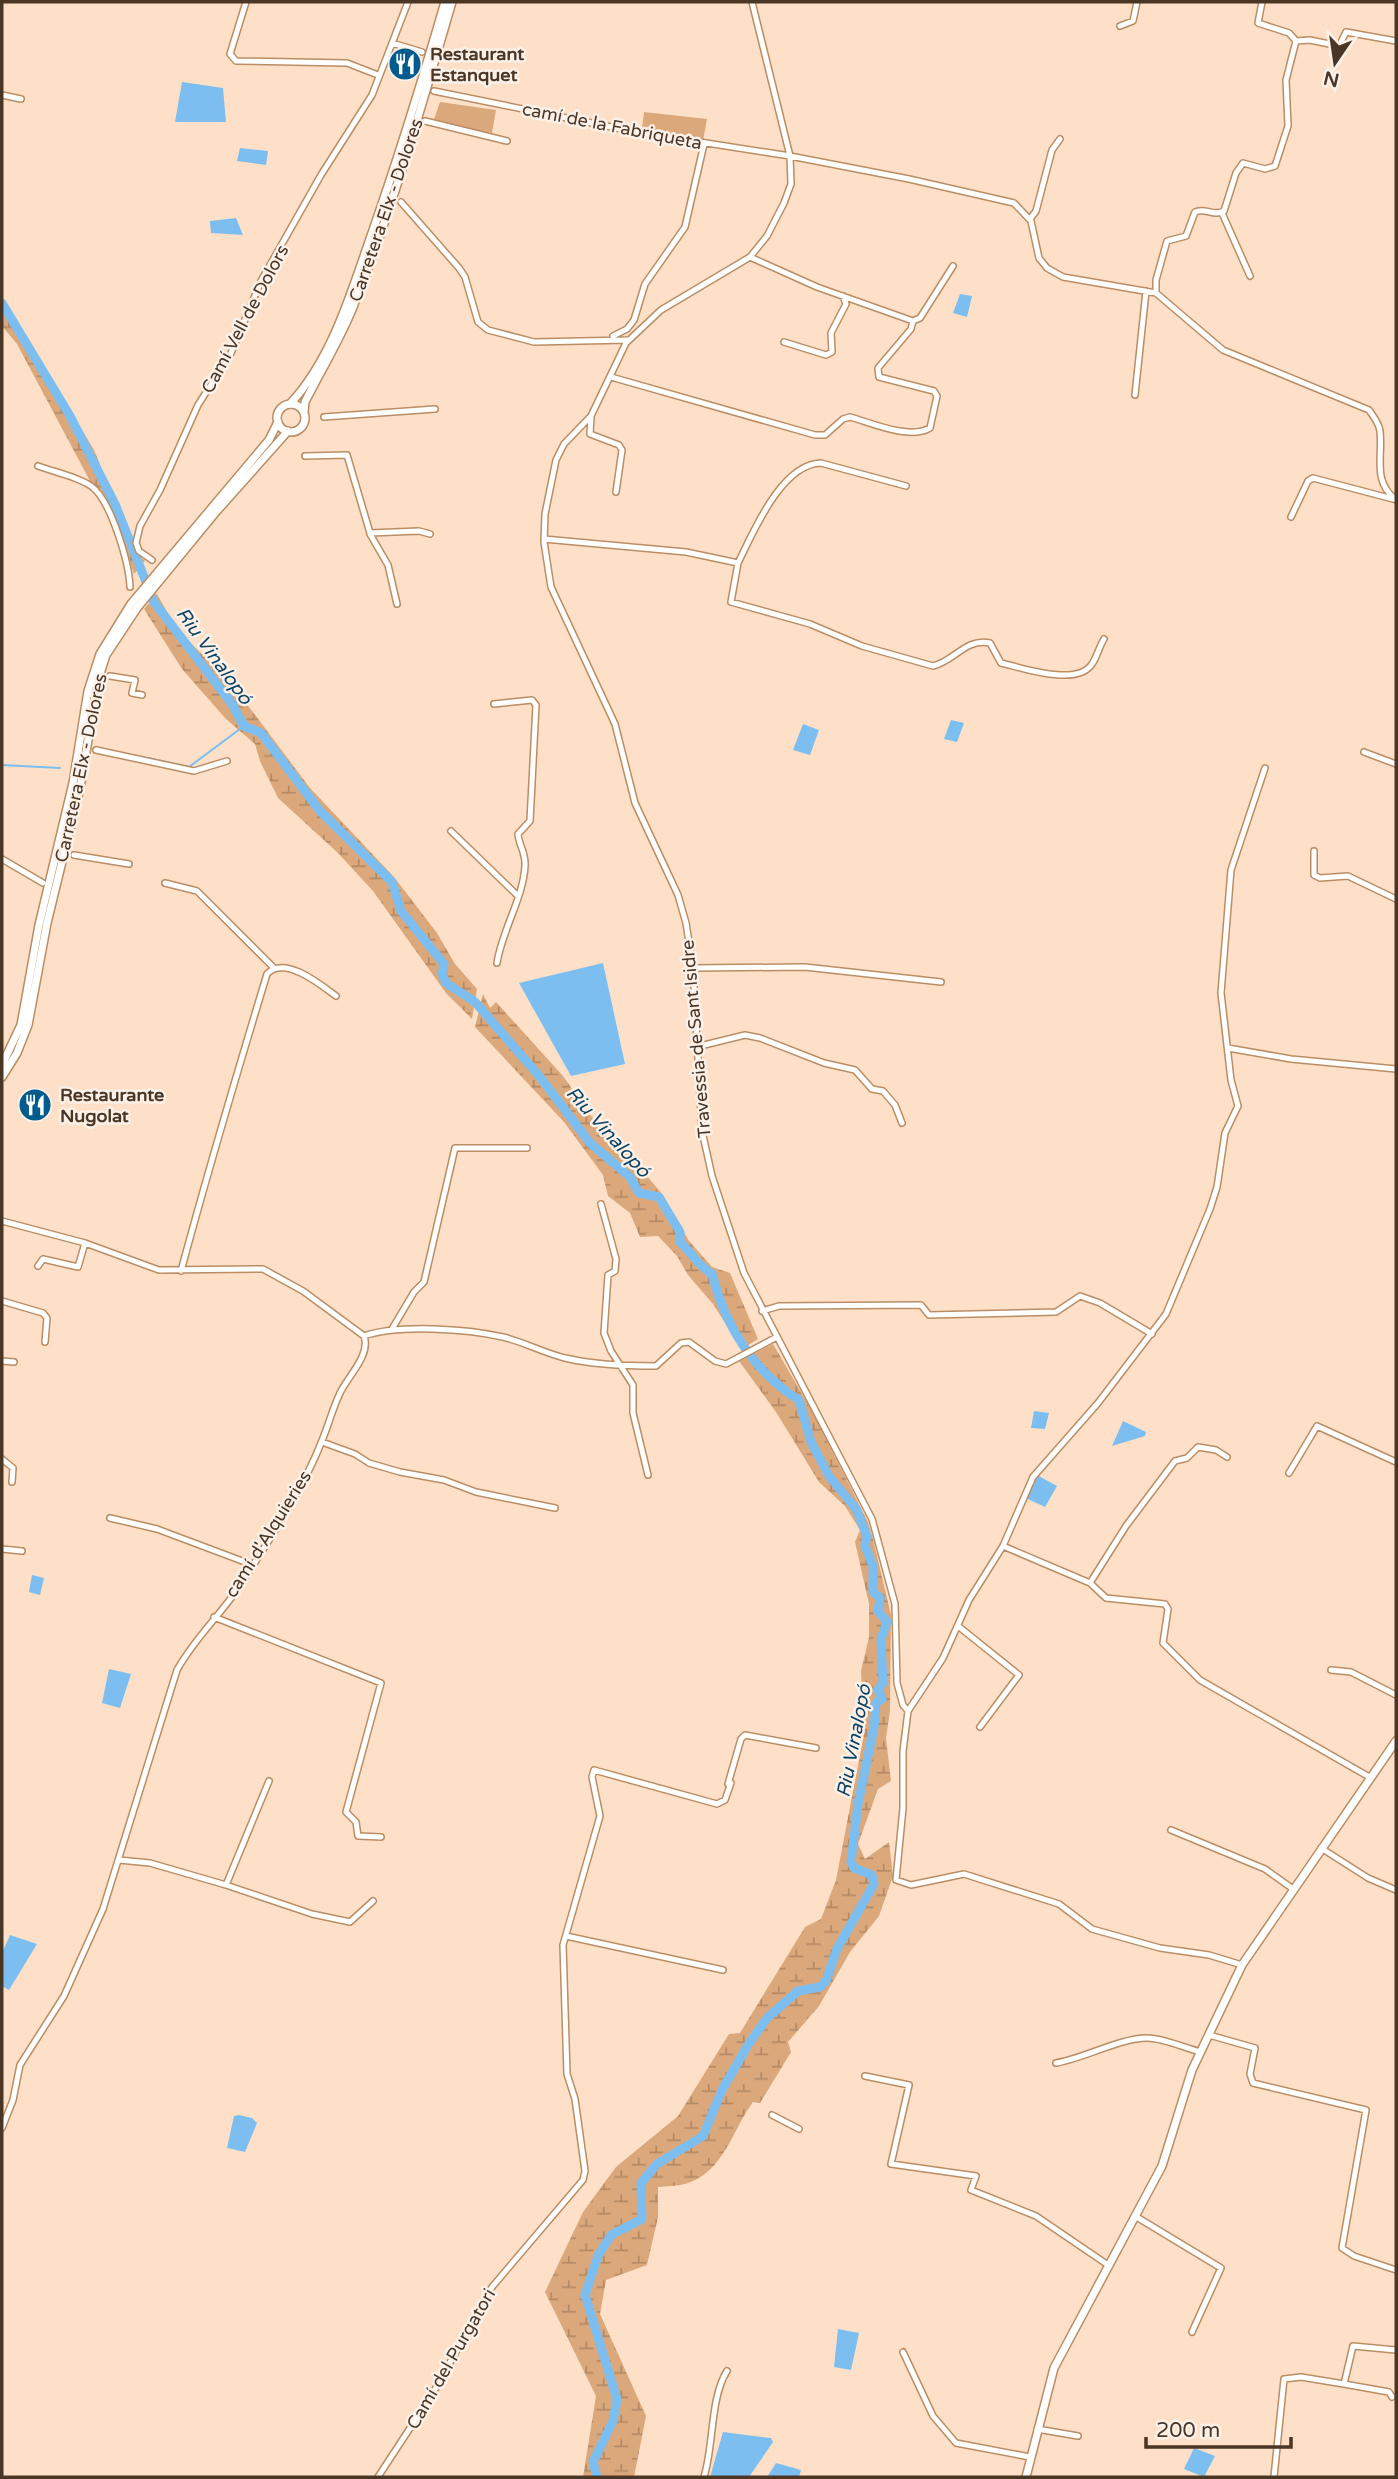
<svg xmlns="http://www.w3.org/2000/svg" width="1398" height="2479" viewBox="0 0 1398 2479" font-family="'Varela Round',sans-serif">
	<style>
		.green { fill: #dba87c }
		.wetland { fill: url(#wetland-marsh) }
		.water { fill: #7cbef0 }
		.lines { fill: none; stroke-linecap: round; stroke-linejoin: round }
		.stream { stroke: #7cbef0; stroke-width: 2 }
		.river { stroke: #7cbef0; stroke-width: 9 }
		.street-casing { stroke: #ba8d65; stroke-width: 8 }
		.secondary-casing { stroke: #ba8d65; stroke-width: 10 }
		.street { stroke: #fff; stroke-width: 5 }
		.secondary { stroke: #fff; stroke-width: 7 }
		.labels { text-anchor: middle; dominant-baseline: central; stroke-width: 5; stroke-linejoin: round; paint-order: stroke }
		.poi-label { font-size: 18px; font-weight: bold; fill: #4a3625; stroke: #fbf1e9; text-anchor: start }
		.street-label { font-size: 18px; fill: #4a3625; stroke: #fbf1e9 }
		.water-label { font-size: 19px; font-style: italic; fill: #0e4263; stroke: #fbf1e9 }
	</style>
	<defs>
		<pattern id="wetland-marsh" width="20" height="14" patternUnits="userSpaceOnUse" patternTransform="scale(1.75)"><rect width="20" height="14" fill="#dba87c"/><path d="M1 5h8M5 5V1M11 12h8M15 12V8" fill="none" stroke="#b48a65"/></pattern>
	</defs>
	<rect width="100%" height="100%" fill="#fde0c7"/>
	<!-- green -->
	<path class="green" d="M 440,102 L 496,110 L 492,133 L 433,122 Z
		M 644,112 L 707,119 L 703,141 L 642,129 Z"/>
	<!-- wetland -->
	<path class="wetland" d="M 2,296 L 94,450 L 137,554 L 145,561 L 134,574 C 124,546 116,499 90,481 L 17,344 L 2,326 Z
		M 157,594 L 176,628 L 234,687 L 310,788 L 394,877 L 437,933 L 455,964 L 477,989 L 472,1019 L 446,993 L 373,891 L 338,853 L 278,798 L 260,761 L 255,744 L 226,719 L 182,669 L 144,609 Z
		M 483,994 L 490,1008 L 496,1002 L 563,1076 L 591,1116 L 619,1143 L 663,1195 L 689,1241 L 712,1267 L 730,1273 L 758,1339 L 742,1349 L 713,1304 L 688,1275 L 677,1256 L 658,1236 L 640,1237 L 630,1213 L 608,1196 L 603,1175 L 564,1122 L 475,1027 Z
		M 773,1344 L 812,1411 L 868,1522 L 873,1539 L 891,1615 L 890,1711 L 886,1738 L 891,1781 L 878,1789 L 858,1844 L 865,1859 L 889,1842 L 893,1876 L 879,1916 L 850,1952 L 819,2006 L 788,2042 L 791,2052 L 760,2103 L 753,2102 C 732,2130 724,2173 685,2184 C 677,2186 667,2186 658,2187 L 658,2217 L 647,2265 L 606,2280 L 600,2314 L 646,2416 L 634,2477 L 583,2477 L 596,2396 L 545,2292 L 583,2212 L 616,2167 L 678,2116 L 729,2034 L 740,2033 L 805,1927 L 821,1919 L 836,1880 L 864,1734 L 861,1671 L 869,1637 L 869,1604 L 855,1542 L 860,1530 L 845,1506 L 819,1482 L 776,1412 L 739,1361 Z"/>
	<!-- water -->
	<path class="water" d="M 182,82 L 223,88 L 226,122 L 175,122 Z
		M 240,148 L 268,151 L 266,165 L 237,161 Z
		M 236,218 L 243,235 L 211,233 L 210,221 Z
		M 960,294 L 972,296 L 967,317 L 953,313 Z
		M 951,720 L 964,723 L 957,742 L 944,739 Z
		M 803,724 L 819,730 L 810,755 L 793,750 Z
		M 603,963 L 625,1064 L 571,1076 L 519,983 Z
		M 1034,1411 L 1049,1413 L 1045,1429 L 1031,1428 Z
		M 1123,1421 L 1146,1432 L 1145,1436 L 1112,1446 Z
		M 1037,1475 L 1057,1486 L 1045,1507 L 1026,1498 Z
		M 32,1575 L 44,1578 L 40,1595 L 29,1592 Z
		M 109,1669 L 131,1674 L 120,1708 L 102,1703 Z
		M 10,1935 L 37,1944 L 9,1990 L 2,1986 L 2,1953 Z
		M 239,2115 L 252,2118 L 257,2123 L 245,2152 L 227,2148 L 234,2116 Z
		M 838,2329 L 859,2333 L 851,2370 L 834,2367 Z
		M 723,2432 L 771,2438 L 773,2442 L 749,2477 L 710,2477 Z
		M 1194,2448 L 1215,2456 L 1204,2477 L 1184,2469 Z
		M 776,2463 L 801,2470 L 799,2477 L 767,2477 Z"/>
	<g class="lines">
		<!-- stream -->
		<path class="stream" d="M 148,758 L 189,767 L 244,726
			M 2,765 L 60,768"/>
		<!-- river -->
		<path class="river" d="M 2,303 L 70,416 L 115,504 L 154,602 L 232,704 L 244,726 L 261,733 L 320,811 L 392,882 L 401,911 L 444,964 L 442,974 L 446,983 L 475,1002 L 540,1077 L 590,1143 L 630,1177 L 639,1193 L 659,1197 L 680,1232 L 680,1242 C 692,1253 698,1266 712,1274 C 725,1326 754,1372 799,1400 L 811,1442 L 829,1476 L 856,1509 L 867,1536 L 865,1546 L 873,1566 L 873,1592 L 880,1598 L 878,1611 L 887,1622 L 881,1639 L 883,1683 L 878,1690 L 882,1699 L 876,1703 L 874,1727 L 858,1804 L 851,1862 L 854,1868 L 872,1875 L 874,1884 L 837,1949 L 826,1981 L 820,1987 L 798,1991 L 767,2018 L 748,2045 L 722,2090 L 703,2136 L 657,2164 L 641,2183 L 642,2219 L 611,2235 L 598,2256 L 585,2295 L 617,2399 L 613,2421 L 593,2462 L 597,2477"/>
		<defs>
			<path id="street" d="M 246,2 L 230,54 L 236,61 L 347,63 L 378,75
				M 752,2 L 790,156 L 791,184 L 784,203 L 767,236 L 750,257 L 661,310 L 626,343 L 591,416 L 564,444 L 556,460 L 545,514 L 544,542 L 551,587 L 615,724 L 635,803 L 678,895 L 686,923 L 693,968 L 702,1131 L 712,1176 L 744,1273 L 872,1519 L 895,1604 L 897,1683 L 903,1705 L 908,1711 L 903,1751 L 903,1808 L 896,1880 L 911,1885 L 964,1874 L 1059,1904 L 1092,1929 L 1160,1948 L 1209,1955 L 1242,1965
				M 1120,26 L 1133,21 L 1137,2
				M 1296,41 L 1310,40 L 1339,46 L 1346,32 L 1396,41
				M 392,43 L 422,52
				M 434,91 L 636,132 L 790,156 L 909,179 L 1014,203 L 1031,221 L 1039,258 L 1047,268 L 1063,277 L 1156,293 L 1223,350 L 1369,410 C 1373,416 1379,423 1380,431 C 1383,457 1372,481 1396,500
				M 2,95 L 21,99
				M 425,121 L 507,141
				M 401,202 L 459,268 L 465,277 L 478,322 L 488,330 L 534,342 L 628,340
				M 1222,213 L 1250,276
				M 1030,219 L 1036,211 L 1052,150 L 1060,139
				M 750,257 L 817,287 L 913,321 L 920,318 L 953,266
				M 1156,293 L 1156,280 L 1167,241 L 1186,236 L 1195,212 C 1205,207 1214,217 1224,211 L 1236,173 L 1243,163 L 1265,169 L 1275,166 L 1288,126 L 1286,80 L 1296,41 L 1289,33 L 1258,23 L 1262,2
				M 613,336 L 627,329 L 634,320 L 645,284 L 685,227 L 704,144
				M 784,342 L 826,355 L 832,352 L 831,333 L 846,304 L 843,296
				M 611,377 L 815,435 L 825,435 L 843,419 L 850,417 C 872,423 909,440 930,428 L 937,396 L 934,391 L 879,377 L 878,368 L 911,329 L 913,321
				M 1135,395 L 1146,291
				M 591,416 L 590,434 L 619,445 L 622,450 L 616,492
				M 324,417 L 435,409
				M 305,456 L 347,455 L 370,533 L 419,531 L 430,534
				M 38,466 C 54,472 76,476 91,486 C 111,500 129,563 130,587
				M 1291,517 L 1308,481 L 1313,478 L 1393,499
				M 370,534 L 388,565 L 397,604
				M 544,539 L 686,552 L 738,563 L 731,602 L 810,624 L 862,646 L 933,666 C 955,661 965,638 990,643 L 1001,663 C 1023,668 1077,687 1092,664 C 1097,657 1099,647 1104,639
				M 152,560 L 139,551 L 136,543 L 140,526 L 160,490 L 198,405 L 231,353 L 261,281 L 321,175 L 372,95 L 408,2
				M 738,563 C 753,533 781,464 821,463 L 906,486
				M 110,676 L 135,680 L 132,693 L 142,695
				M 494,704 L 532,700 L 536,705 L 530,821 L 518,834 C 519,846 526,853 525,866 C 523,899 502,930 497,963
				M 96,750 L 194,771 L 227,761
				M 1364,752 L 1396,764
				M 451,831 L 518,896
				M 1314,851 L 1314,875 L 1320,878 L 1348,876 L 1396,899
				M 74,855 L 129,864
				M 2,859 L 43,883
				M 165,883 L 197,891 L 273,967
				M 693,968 L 805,967 L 941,982
				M 696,1047 L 745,1035 L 760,1038 L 824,1063 L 855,1070 L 872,1089 L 883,1091 L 895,1105 L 902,1123
				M 1228,1048 L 1291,1059 L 1396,1069
				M 601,1204 L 616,1259 L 615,1271 L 608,1275 L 604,1333 L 611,1351 L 633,1385 L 633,1413 L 648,1475
				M 2,1221 L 85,1243 L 159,1270 L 263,1269 L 303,1291 L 364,1336 C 371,1355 348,1376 340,1393 C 332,1410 328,1427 321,1443 C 304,1487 267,1544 241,1584 C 221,1615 196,1636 177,1670 L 103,1909 L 64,1996 L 20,2065 L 13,2100 L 2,2128
				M 38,1266 L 43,1259 L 78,1267 L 85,1243
				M 181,1271 C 208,1171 237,1073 267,974 C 284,955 320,984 336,996
				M 2,1301 L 43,1313 L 47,1318 L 45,1342
				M 762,1311 L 779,1306 L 921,1305 L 929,1315 L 1056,1312 L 1080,1296 L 1100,1303 L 1152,1334
				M 392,1329 L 414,1292 L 424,1282 L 455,1148 L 527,1148
				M 364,1336 C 399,1324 467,1329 503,1337 C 524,1342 544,1353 565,1358 C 594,1365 627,1366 656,1366 L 681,1343 L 689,1342 L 715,1361 L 726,1364 L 775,1338
				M 2,1361 L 14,1362
				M 322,1442 L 355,1454 L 369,1463 L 400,1472 L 444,1480 L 476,1492 L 555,1508
				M 2,1459 L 13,1468 L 12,1482
				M 1289,1473 L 1317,1426 L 1396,1462
				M 110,1518 L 157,1529 L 253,1565
				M 1003,1546 L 1090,1583 L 1106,1598 L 1165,1604 L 1168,1609 L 1163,1643 L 1200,1680 L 1371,1778
				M 2,1549 L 22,1551
				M 1090,1583 L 1126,1526 L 1175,1461 L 1187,1458 L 1198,1447 L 1216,1450 L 1227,1457
				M 214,1617 L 381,1683 L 346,1812 L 356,1822 L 358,1836 L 381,1837
				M 958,1626 L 1019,1675 L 980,1727
				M 1331,1670 L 1351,1672 L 1396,1695
				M 908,1711 L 943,1658 L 969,1600 L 1003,1546 L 1033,1477 L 1098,1403 L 1166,1314 L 1210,1209 L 1217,1187 L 1225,1133 L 1238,1106 L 1231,1080 L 1221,993 L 1231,870 L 1265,768
				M 728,1784 L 741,1739 L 745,1735 L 816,1748
				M 1171,1830 L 1265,1869 L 1293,1889
				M 1321,1848 L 1368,1878 L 1396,1890
				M 119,1860 L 150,1863 L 226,1885 L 269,1781
				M 226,1885 L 312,1914 L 350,1922 L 373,1901
				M 566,1936 L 723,1970
				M 1209,2035 L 1255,2048 L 1250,2074 L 1253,2083 L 1366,2110 L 1342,2248 L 1354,2256 L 1396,2270
				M 1056,2063 C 1085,2058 1120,2038 1147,2038 C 1164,2038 1184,2048 1201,2052
				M 865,2076 L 909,2085 L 891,2164 L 976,2176 L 971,2190 L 1036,2216 L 1108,2265
				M 772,2115 L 799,2129
				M 1135,2216 L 1221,2268 L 1192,2332
				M 903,2352 L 933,2416 L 956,2443 L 1030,2457
				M 1344,2384 L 1389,2392 L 1392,2397
				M 1037,2429 L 1078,2436
				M 378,2477 L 433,2393 L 492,2287 L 583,2180 L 585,2171 L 575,2099 L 567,2074 L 563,1945 L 600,1816 L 592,1777 L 594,1770 L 717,1804 L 725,1800 L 731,1783
				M 704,2477 C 714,2445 710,2398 727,2371
				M 1274,2477 L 1284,2379 L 1301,2377 L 1344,2384 L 1353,2346 L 1396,2350"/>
			<path id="secondary" d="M 290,404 C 332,359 351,293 371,236 C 398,159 422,81 445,2
				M277 418a14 14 0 1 1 28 0a14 14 0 1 1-28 0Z
				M 304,412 L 305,402 C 321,370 340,340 353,307 C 393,208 422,104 452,2
				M 2,1065 L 21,1025 L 39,925 L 73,783 L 88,691 L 100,654 L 131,604 L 269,440 L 278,422
				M 2,1077 L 17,1053 L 28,1025 L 47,923 L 80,788 L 98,680 L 106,655 L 137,608 L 215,513 L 288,431
				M 1026,2477 L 1054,2368 L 1162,2166 L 1192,2070 L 1242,1965 L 1396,1741"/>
		</defs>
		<!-- street casing -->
		<use href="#street" class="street-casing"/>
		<!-- secondary casing -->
		<use href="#secondary" class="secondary-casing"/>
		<!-- street -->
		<use href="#street" class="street"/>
		<!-- secondary -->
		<use href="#secondary" class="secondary"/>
	</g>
	<!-- icons -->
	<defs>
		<symbol id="restaurant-disc" viewBox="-11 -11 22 22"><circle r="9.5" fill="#005c8d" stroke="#fbf1e9"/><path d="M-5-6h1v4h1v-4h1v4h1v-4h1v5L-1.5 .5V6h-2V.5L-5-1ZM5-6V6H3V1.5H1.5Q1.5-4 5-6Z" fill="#fff"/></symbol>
	</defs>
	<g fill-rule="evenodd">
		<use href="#restaurant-disc" x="386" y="45" width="38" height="38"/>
		<use href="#restaurant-disc" x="16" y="1086" width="38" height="38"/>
	</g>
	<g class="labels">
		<!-- poi labels -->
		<g class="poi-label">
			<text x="430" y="54">Restaurant<tspan x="430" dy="21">Estanquet</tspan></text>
			<text x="60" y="1095">Restaurante<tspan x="60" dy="21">Nugolat</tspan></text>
		</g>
		<!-- street labels -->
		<g class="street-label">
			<text transform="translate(612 126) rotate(11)">camí de la Fabriqueta</text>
			<text transform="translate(386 210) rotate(-71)">Carretera Elx - Dolores</text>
			<text transform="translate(245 319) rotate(-62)">Camí Vell de Dolors</text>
			<text transform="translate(81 768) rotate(-78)">Carretera Elx - Dolores</text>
			<text transform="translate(696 1039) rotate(-95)">Travessia de Sant Isidre</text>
			<text transform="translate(268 1534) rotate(-58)">camí d'Alquieries</text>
			<text transform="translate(451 2359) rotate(-60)">Camí del Purgatori</text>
		</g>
		<!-- water labels -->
		<g class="water-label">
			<text transform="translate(214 656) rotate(54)">Riu Vinalopó</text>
			<text transform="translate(608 1132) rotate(48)">Riu Vinalopó</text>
			<text transform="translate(854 1741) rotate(-79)">Riu Vinalopó</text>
		</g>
	</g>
	<!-- border -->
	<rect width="1398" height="2479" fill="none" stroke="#4a3625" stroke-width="7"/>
	<!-- north arrow -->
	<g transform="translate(1335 63) rotate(193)" stroke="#fbf1e9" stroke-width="5" paint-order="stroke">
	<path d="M0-5L12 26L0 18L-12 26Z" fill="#4a3625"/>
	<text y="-10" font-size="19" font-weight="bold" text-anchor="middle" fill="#4a3625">N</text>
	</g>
	<!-- scale -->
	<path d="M1146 2437v10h145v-10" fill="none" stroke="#4a3625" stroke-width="3.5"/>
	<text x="1156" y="2437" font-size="21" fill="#4a3625" stroke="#fbf1e9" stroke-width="5" paint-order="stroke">200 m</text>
</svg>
